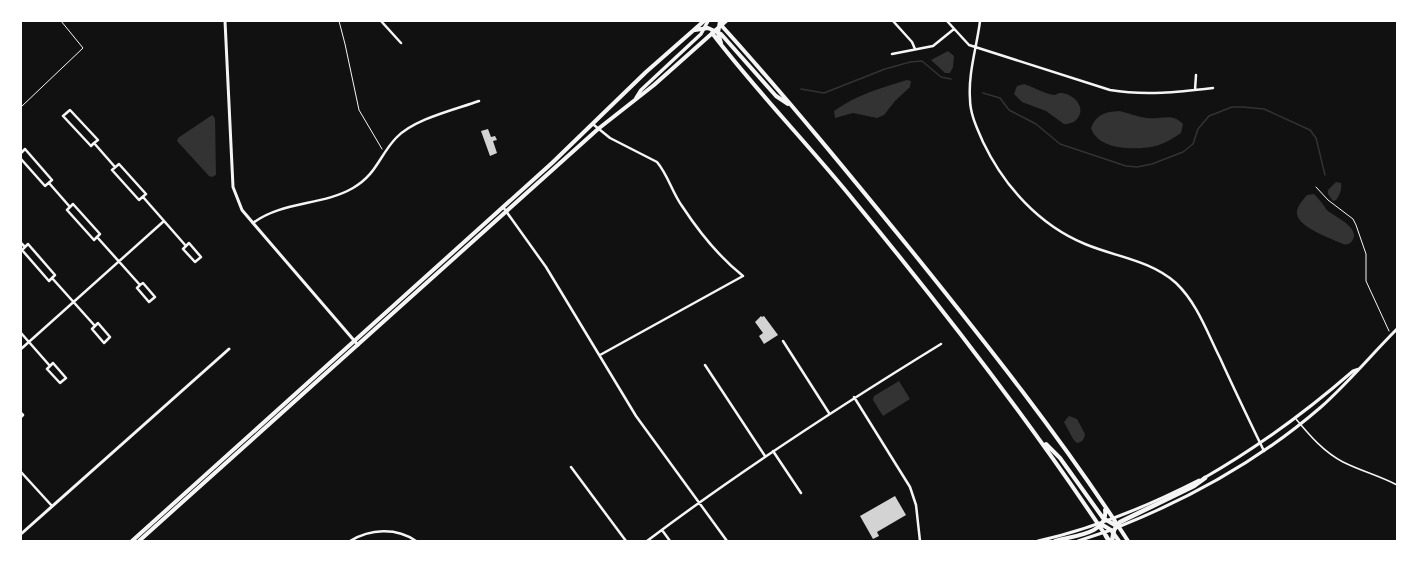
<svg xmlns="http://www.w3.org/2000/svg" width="1418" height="562" viewBox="0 0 1418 562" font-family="Quicksand,sans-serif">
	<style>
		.water { fill: #333 }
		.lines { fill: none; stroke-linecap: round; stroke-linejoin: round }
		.stream { stroke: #333; stroke-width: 1.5 }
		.building { fill: #d3d3d3 }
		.path { stroke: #f5f5f5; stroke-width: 1 }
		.service { stroke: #f5f5f5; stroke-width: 1.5 }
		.minor { stroke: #f5f5f5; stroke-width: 2.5 }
		.tertiary { stroke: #f5f5f5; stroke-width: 3 }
		.secondary { stroke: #f5f5f5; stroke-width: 3.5 }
		.primary { stroke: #f5f5f5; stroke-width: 4 }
		.motorway { stroke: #f5f5f5; stroke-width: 4.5 }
	</style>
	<rect width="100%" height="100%" fill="#111"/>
	<!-- water -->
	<path class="water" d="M 948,51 L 954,56 L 953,67 L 950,73 L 945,73 L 931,60 Z
		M 907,80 L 911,81 L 910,87 L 895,101 L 884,115 L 877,118 L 853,113 L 835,118 L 834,111 C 856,95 881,88 907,80 Z
		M 1024,84 C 1033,87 1045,94 1054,95 C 1056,95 1058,93 1060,93 C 1071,93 1085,104 1079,116 C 1076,122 1071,124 1064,124 L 1046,111 L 1022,102 L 1014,94 L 1017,86 Z
		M 1119,111 C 1128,113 1138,117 1147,118 C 1161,120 1172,112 1183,124 L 1181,133 C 1174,138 1167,142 1159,145 C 1139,151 1098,151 1091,128 C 1097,114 1105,112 1119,111 Z
		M 212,115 L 215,118 L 216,175 L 212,177 L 209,176 L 177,141 L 178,138 Z
		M 1336,182 L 1341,183 C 1342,189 1340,195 1336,200 L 1333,201 L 1328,194 L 1328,190 Z
		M 1314,194 C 1319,199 1323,204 1326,209 C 1332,216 1362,227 1352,241 C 1350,244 1346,245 1343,244 C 1332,239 1298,227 1297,214 C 1296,207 1303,200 1307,195 Z
		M 899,381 L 910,399 L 883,416 L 873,400 L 874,396 Z
		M 1069,416 L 1077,419 L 1085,434 C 1084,440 1082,442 1077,443 L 1073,439 L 1064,422 Z"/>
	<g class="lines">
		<!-- stream -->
		<path class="stream" d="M 801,89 L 824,93 L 885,69 L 910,62 L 922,61 L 941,77 L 951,79
			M 983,93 L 1000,98 L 1009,110 L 1036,124 L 1060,144 L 1126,166 L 1137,167 L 1152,164 L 1183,152 L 1193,144 L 1198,129 L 1209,116 L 1232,107 L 1243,107 L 1264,109 L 1310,130 L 1316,138 L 1325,175"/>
	</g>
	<!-- building -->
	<path class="building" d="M 488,129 L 491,137 L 495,136 L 497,140 L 493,141 L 497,153 L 490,156 L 481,131 Z
		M 761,316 L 762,317 L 764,316 L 778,335 L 764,344 L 759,336 L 763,333 L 755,322 Z
		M 895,496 L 906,515 L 877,532 L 879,536 L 873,539 L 860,516 Z"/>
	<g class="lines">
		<!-- path -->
		<path class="path" d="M 339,21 L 345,44 L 359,110 L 382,149
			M 21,107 L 83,48 L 61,21
			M 1316,187 L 1328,200 L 1353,219 L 1356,225 L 1366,254 L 1366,281 L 1389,331"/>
		<!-- service -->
		<path class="service" d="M 1296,419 C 1310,436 1324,452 1343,462 C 1361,471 1380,476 1397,485"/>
		<!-- minor -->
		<path class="minor" d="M 381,21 L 401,43
			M 893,21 L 912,42 L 915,49
			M 947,21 L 969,45 L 1110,90 C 1145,96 1179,92 1213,88
			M 980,21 C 977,46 968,73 970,99 C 970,114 977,128 983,142 C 1004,186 1039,225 1085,244 C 1116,257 1150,260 1176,283 C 1197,303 1207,332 1220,358 C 1234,389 1249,420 1264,451
			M 892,54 L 933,46 L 954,29
			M 1195,90 L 1196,75
			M 594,125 L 610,138 L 657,162 C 668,175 672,192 682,206 C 699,232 718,256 743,276 L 600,355
			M 94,143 L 91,146 L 63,116 L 70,110 L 98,140 L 94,143 L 115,167
			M 21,153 L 25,149 L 52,180 L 45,186 L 21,159
			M 119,164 L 146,194 L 139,200 L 112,170 Z
			M 49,183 L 70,207
			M 143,197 L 186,246 L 183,249 L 195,262 L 201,257 L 189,243 L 186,246
			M 73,204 L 100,234 L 94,240 L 67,210 Z
			M 503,207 L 546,267 L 636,416 L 727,541
			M 253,223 C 282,201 322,206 353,188 C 377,174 379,156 396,138 C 414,119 454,110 479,101
			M 97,237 L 140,285 L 137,288 L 149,302 L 155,297 L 143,283 L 140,285
			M 21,243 L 25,247
			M 28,244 L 55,275 L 49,281 L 22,250 Z
			M 52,278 L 95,326 L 92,329 L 104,343 L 110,337 L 98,323 L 95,326
			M 21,333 L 50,366
			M 783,341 L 829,413
			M 21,349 L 164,221
			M 53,363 L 66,378 L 60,383 L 47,369 Z
			M 705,365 L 765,456
			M 854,397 L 910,487 L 916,505 L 920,541
			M 21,413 L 23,415 L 21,417
			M 773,451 L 801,493
			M 571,467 L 626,541
			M 21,472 L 52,506
			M 662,530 L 670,541
			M 350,541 C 370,529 396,527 416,541
			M 647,541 C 741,470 840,406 941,344"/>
		<!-- tertiary -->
		<path class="tertiary" d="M 225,21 L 233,187 L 242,210 L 253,223 L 358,345
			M 1204,478 C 1258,447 1306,412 1353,371 L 1359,369
			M 1118,527 C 1191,498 1261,459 1321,407 C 1348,383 1371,355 1397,329
			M 21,534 L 229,349
			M 1038,541 C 1092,529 1150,505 1199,480
			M 1078,541 L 1111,530"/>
		<!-- secondary -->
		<path class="secondary" d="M 636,98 L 641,90 L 701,34 L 708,21"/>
		<!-- primary -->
		<path class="primary" d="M 720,21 L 718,33 L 721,43
			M 721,25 C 787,98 849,174 911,250 C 986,343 1063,440 1128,541
			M 695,30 L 708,28 L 721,34 L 776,96 L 788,104
			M 712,33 C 757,92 809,145 855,202 C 944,310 1029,420 1106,536
			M 1046,444 L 1060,458 L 1103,518 L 1118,527
			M 1101,524 L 1111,530 L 1119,541
			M 132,541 L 552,163 L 646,72 L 704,21
			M 139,541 L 598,129 L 654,85 L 726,21
			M 1055,541 C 1072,536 1109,534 1105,510"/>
		<!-- motorway -->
		<path class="motorway" d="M 1106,536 L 1109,541
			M 1112,541 L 1114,530 L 1120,522 L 1194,486 L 1205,478"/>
	</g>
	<!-- border -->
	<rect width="1418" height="562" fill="none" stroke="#ffffff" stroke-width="44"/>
</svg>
